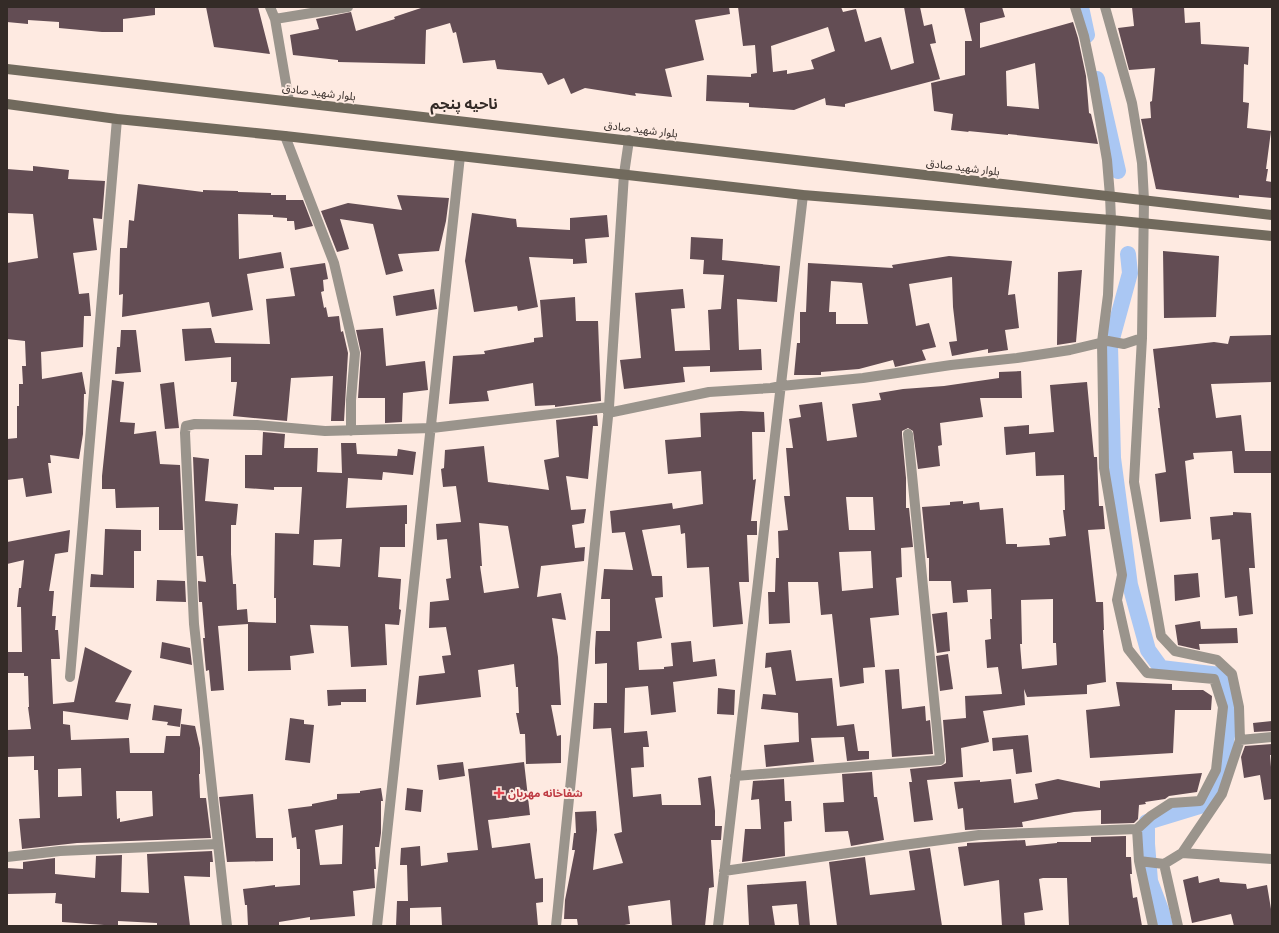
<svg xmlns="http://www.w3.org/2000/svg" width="1279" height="933" viewBox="0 0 1279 933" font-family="Cabin,'Noto Sans Arabic',sans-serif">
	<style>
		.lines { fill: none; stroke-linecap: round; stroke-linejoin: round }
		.canal { stroke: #aac7f3; stroke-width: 16 }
		.building { fill: #634d54; fill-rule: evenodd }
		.minor { stroke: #9a948c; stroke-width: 10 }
		.secondary { stroke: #716a5d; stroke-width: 10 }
		.health-dot { fill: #e0444e; stroke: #feeae1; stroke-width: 1.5 }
		.labels { text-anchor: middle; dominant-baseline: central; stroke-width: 4; stroke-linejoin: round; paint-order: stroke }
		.street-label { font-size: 11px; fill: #342b27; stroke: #feeae1 }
		.health-label { font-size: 11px; font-weight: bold; fill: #be3a42; stroke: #feeae1; text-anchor: start }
		.district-label { font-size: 15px; font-weight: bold; fill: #342b27; stroke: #feeae1 }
	</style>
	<rect width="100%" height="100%" fill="#feeae1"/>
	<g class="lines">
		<!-- canal -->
		<path class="canal" d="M 1081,7 L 1087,35
			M 1097,79 L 1118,171
			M 1128,254 L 1130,273 L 1110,346 L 1113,458 L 1130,585 L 1148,650 L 1161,668 L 1220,675 L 1231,705 L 1222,774 L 1206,804 L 1147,822 L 1147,844 L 1150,881 L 1161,910 L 1165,926"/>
	</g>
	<!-- building -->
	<path class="building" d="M 7,7 L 155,7 L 155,15 L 123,19 L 123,32 L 102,32 L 59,28 L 59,22 L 28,20 L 28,24 L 7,22 Z
		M 206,7 L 258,7 L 270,54 L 214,47 Z
		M 424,7 L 729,7 L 730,14 L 695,20 L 704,60 L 665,69 L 672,97 L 635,93 L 636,96 L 585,88 L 571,94 L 564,78 L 548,85 L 542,73 L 497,69 L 495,60 L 463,63 L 456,32 L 453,33 L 450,23 L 426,30 L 425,64 L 338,62 L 338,60 L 293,55 L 290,35 L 319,29 L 316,19 L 351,12 L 356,31 L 395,19 L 394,17 Z
		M 738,7 L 841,7 L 843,12 L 856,9 L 865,42 L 881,37 L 891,70 L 914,63 L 904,7 L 920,7 L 924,26 L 932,24 L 936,43 L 930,44 L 940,79 L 845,104 L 845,107 L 826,105 L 825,98 L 794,110 L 749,107 L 749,103 L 706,101 L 707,75 L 751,77 L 751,74 L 757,73 L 755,45 L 743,46 ZM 828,27 L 835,51 L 811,60 L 814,69 L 787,74 L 787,70 L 773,72 L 771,46 Z
		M 964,7 L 1002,7 L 1005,17 L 980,23 L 980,48 L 1073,22 L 1078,38 L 1086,76 L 1089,113 L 1091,114 L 1098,144 L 1008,134 L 1008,135 L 968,131 L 969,132 L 951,130 L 953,114 L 934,111 L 931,83 L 965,75 L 965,41 L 972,41 ZM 1035,63 L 1039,109 L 1007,106 L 1006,71 Z
		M 1132,7 L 1184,7 L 1185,23 L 1200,22 L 1201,44 L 1249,47 L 1248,65 L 1244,64 L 1243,102 L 1249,103 L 1247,128 L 1271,131 L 1266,169 L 1268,169 L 1266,181 L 1272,182 L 1272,198 L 1239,195 L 1239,198 L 1156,189 L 1141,119 L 1151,118 L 1150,102 L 1152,101 L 1155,68 L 1129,70 L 1118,28 L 1134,26 Z
		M 33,166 L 69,170 L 68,179 L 105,181 L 102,219 L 93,218 L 97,250 L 73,253 L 79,294 L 89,293 L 91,316 L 84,316 L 83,347 L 41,352 L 42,379 L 82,372 L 86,394 L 84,394 L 83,434 L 79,459 L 50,455 L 51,463 L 48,463 L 52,493 L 26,497 L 23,478 L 7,480 L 7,439 L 17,438 L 17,406 L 19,406 L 19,384 L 23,384 L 22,366 L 26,366 L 25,341 L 7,339 L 7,263 L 38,258 L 33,214 L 7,213 L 7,169 L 33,171 Z
		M 138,184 L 203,192 L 203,190 L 238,191 L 238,192 L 271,193 L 271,195 L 286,195 L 286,200 L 303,200 L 313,226 L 295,230 L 294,221 L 287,221 L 287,218 L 273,217 L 273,215 L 238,214 L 239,259 L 281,252 L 284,268 L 247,274 L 253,310 L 212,317 L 209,302 L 122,317 L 123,294 L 119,295 L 120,248 L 127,248 L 129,220 L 134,221 Z
		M 397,195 L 449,198 L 446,221 L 439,251 L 398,254 L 403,271 L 386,275 L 373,224 L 340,219 L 349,249 L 337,252 L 321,211 L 348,203 L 402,210 Z
		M 472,213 L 516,219 L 517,227 L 570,230 L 570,218 L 607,215 L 609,237 L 585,239 L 587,263 L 573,264 L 573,259 L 529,257 L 538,307 L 518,311 L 517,306 L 474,312 L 465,261 Z
		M 691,237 L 723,239 L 722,260 L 780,266 L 777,302 L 737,299 L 739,350 L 761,349 L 762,370 L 710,372 L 710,366 L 683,367 L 685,382 L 624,389 L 620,360 L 641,358 L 635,293 L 683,289 L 685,308 L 671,309 L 675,351 L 710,350 L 708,310 L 721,309 L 724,275 L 703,274 L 704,260 L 690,259 Z
		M 1163,251 L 1219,256 L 1216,317 L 1164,318 Z
		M 949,256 L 1012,261 L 1008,295 L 1015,294 L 1019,328 L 1005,330 L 1008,350 L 988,353 L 988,349 L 952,356 L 949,342 L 957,341 L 953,307 L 952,277 L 909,284 L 916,326 L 929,323 L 936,347 L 922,350 L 926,360 L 895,367 L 893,360 L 859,369 L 821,372 L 821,375 L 794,375 L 797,343 L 800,343 L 800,312 L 806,312 L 808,263 L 893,268 L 892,265 ZM 831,281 L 862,283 L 868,324 L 836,324 L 836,312 L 829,312 Z
		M 325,263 L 328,279 L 323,280 L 324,291 L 321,292 L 324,308 L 326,307 L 328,317 L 339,316 L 341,332 L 343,331 L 348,353 L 344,421 L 331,421 L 333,376 L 291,378 L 287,421 L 233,416 L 237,382 L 231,382 L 231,357 L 185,361 L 182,329 L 211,328 L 215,343 L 270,344 L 266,299 L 295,296 L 290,268 Z
		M 1082,270 L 1076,342 L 1057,345 L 1058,272 Z
		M 434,289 L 437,309 L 396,316 L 393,296 Z
		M 575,297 L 576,321 L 598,321 L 601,401 L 555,407 L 555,405 L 535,406 L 533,383 L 487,391 L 489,401 L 449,404 L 453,356 L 485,354 L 484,351 L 534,342 L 534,338 L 543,337 L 540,300 Z
		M 383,328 L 386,366 L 425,361 L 428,390 L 403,393 L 402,422 L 385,423 L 385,398 L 358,398 L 361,353 L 356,330 Z
		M 121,330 L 136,330 L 141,372 L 115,374 L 117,347 L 120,347 Z
		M 1272,335 L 1272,382 L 1211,384 L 1216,418 L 1241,415 L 1245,451 L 1272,451 L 1272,473 L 1234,473 L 1232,451 L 1193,453 L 1194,459 L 1185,461 L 1191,519 L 1160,522 L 1155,474 L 1166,472 L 1158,408 L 1160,408 L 1153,349 L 1214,342 L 1228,344 L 1230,336 Z
		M 1021,371 L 1022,398 L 980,398 L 983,417 L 940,423 L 942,445 L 938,446 L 940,466 L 918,469 L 913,431 L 908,428 L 902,431 L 902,435 L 906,478 L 906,508 L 909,508 L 913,547 L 901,548 L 902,577 L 896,578 L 899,615 L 870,618 L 875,667 L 863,668 L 864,683 L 840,687 L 832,614 L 821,615 L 818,582 L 788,582 L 790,623 L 769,624 L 768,592 L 775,592 L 776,558 L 779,558 L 778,531 L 788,530 L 784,496 L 790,496 L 786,448 L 793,448 L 789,419 L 801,417 L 799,405 L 822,402 L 827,441 L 857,437 L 852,404 L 881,400 L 879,393 L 903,389 L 944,386 L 999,378 L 999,372 ZM 846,497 L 873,497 L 875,530 L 849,530 ZM 871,551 L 873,588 L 842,591 L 839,552 Z
		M 112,380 L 124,382 L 120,422 L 135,423 L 134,434 L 156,431 L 160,464 L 180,465 L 183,530 L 159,530 L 159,507 L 116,508 L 115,489 L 102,489 L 102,476 Z
		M 174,382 L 179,428 L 165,429 L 160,384 Z
		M 1087,382 L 1094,457 L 1097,457 L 1099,506 L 1103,506 L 1105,529 L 1088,530 L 1096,602 L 1103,602 L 1104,630 L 1103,630 L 1106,682 L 1087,685 L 1087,694 L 1027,697 L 1024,689 L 1025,705 L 983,711 L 989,742 L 961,748 L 963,777 L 927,780 L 933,820 L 914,822 L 909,782 L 912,782 L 910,769 L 941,766 L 946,763 L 946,759 L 943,720 L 966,718 L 965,696 L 1002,694 L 998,667 L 987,668 L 985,640 L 991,639 L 990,619 L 992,619 L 991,589 L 967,590 L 968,602 L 953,603 L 951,581 L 929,581 L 929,558 L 927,558 L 922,507 L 950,505 L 950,502 L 963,501 L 963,504 L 979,502 L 980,510 L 1003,508 L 1006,544 L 1017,544 L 1017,547 L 1050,545 L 1049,538 L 1066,536 L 1063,510 L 1065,510 L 1064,475 L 1036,476 L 1035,452 L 1006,455 L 1004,427 L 1029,425 L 1029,434 L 1054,432 L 1050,385 ZM 1053,599 L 1053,643 L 1056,643 L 1057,665 L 1022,669 L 1020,644 L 1022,644 L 1021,600 Z
		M 741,411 L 764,412 L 765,432 L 752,432 L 753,480 L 756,479 L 751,521 L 757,521 L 757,535 L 747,535 L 749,582 L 739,582 L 743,624 L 713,627 L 709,567 L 687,568 L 685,533 L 681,534 L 680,525 L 642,530 L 652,576 L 662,576 L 663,597 L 655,598 L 662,638 L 637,642 L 639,670 L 664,669 L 664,667 L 673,666 L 671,643 L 691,641 L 693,662 L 715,659 L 717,676 L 673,682 L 676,712 L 651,715 L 648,686 L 625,688 L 624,733 L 647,731 L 649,747 L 643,747 L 644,767 L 631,768 L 633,797 L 661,794 L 662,805 L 701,805 L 698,778 L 711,776 L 715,811 L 715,826 L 722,826 L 721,840 L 711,840 L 714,887 L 709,888 L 705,926 L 672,926 L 670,900 L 628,906 L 630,924 L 619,926 L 578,926 L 577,919 L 564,919 L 565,900 L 575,850 L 572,850 L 574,833 L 576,833 L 575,812 L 596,811 L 597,830 L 593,870 L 623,863 L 614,834 L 622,832 L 611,728 L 593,729 L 594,703 L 607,703 L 607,663 L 595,664 L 595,649 L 596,631 L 610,631 L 610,599 L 601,599 L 604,569 L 633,570 L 625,532 L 612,533 L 610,511 L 672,503 L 673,509 L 703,504 L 701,471 L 668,474 L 665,440 L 701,437 L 700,413 Z
		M 597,415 L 598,426 L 593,426 L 588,479 L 566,476 L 571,510 L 586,509 L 584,523 L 572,525 L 575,548 L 585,547 L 584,561 L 541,566 L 537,597 L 561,593 L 566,620 L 552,618 L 558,657 L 561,705 L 551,705 L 557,736 L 561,735 L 561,763 L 526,764 L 525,734 L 520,734 L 516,713 L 519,713 L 518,687 L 516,687 L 514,664 L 478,670 L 481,697 L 416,705 L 419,676 L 445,673 L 442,656 L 451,655 L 446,627 L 429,628 L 430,602 L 449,600 L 446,579 L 451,578 L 447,539 L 437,540 L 436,524 L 461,522 L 456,486 L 443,487 L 441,469 L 444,468 L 445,450 L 484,446 L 488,482 L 549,490 L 544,460 L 559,457 L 556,420 ZM 479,523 L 508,526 L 519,588 L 484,593 L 480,566 L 482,566 Z
		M 263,432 L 285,434 L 284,448 L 318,448 L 317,472 L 342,473 L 341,443 L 356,443 L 357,454 L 397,456 L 398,449 L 416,452 L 413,475 L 383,472 L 382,480 L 348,478 L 346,508 L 407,505 L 407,524 L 405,524 L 405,547 L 380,547 L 378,577 L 401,579 L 399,609 L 401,610 L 399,625 L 385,624 L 387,665 L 351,667 L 348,626 L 310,625 L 314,653 L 290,656 L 291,670 L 248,671 L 248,624 L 218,626 L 224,690 L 211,691 L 209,670 L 206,671 L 203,638 L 205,638 L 202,602 L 199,602 L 198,581 L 206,582 L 203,556 L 197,556 L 193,457 L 209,459 L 205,501 L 238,504 L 236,525 L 231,525 L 231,554 L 233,584 L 236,584 L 237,610 L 247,609 L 248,622 L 276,623 L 276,598 L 274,598 L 275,533 L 299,534 L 302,487 L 274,487 L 274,490 L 245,488 L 245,455 L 262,455 ZM 342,539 L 340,567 L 313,565 L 314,540 Z
		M 1233,512 L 1251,513 L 1255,568 L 1249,568 L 1253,614 L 1239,616 L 1237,596 L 1225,598 L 1220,539 L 1212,540 L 1210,517 L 1233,515 Z
		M 105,529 L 141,530 L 141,551 L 134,551 L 134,588 L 90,587 L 91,574 L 103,575 Z
		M 70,530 L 68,552 L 55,554 L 49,591 L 54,591 L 52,616 L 56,616 L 55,630 L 58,630 L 60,659 L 51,659 L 53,704 L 74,702 L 85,647 L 132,671 L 115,702 L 131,704 L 128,720 L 63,711 L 63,724 L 70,725 L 71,740 L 129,738 L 130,753 L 164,753 L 166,736 L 180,736 L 181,724 L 195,726 L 200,748 L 200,774 L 199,774 L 200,798 L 206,798 L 211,838 L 77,843 L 22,849 L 19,819 L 40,818 L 38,770 L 34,770 L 34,756 L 7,757 L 7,730 L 31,729 L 28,707 L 29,707 L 28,676 L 24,676 L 24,673 L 7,673 L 7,652 L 22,652 L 21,607 L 17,607 L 19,588 L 21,588 L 24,560 L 7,564 L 7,542 ZM 81,768 L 82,796 L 58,797 L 58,769 ZM 116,791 L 152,791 L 153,816 L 120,822 L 120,818 L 117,819 Z
		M 1198,573 L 1200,597 L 1175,601 L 1174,575 Z
		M 157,580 L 185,581 L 186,602 L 156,601 Z
		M 947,612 L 950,651 L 937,653 L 932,614 Z
		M 1200,621 L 1201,629 L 1237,628 L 1238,643 L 1199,644 L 1200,650 L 1178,645 L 1175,625 Z
		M 162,642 L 190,648 L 192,665 L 160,658 Z
		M 791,650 L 796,681 L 832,678 L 837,726 L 854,724 L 858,751 L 869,751 L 869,759 L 847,761 L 844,737 L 811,738 L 814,762 L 766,767 L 764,745 L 799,742 L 798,713 L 761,709 L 763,694 L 776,695 L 771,667 L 765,668 L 766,653 Z
		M 948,654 L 953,689 L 940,691 L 936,656 Z
		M 899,669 L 902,709 L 925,706 L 926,721 L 930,720 L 933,754 L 892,757 L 885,670 Z
		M 1116,682 L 1172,684 L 1172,690 L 1203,690 L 1212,696 L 1211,710 L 1175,710 L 1173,753 L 1090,758 L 1086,710 L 1120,706 Z
		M 718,688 L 735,690 L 734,715 L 717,714 Z
		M 366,689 L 366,702 L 341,702 L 341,705 L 328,706 L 327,690 Z
		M 154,705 L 182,709 L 180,727 L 167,725 L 168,722 L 152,720 Z
		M 290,718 L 304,720 L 304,724 L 314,725 L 310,763 L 285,760 Z
		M 1272,721 L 1272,731 L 1254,732 L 1253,723 Z
		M 1028,735 L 1032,772 L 1016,774 L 1013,749 L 993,751 L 992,738 Z
		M 1272,744 L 1272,755 L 1270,755 L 1272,779 L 1272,799 L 1264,800 L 1260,775 L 1244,778 L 1241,757 L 1245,746 Z
		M 463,762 L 465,776 L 439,780 L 437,765 Z
		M 524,762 L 530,815 L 488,820 L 492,848 L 530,843 L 535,879 L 543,878 L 543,902 L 536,903 L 538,926 L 442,926 L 441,907 L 410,908 L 410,926 L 396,926 L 397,901 L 408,901 L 407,865 L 400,865 L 401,848 L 420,846 L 421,866 L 448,862 L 447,853 L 478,850 L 468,769 Z
		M 872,772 L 874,797 L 877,797 L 884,840 L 851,846 L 848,831 L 825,832 L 823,803 L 844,802 L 842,774 Z
		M 1202,773 L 1197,792 L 1169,796 L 1165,799 L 1145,802 L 1146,804 L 1139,805 L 1138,819 L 1134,823 L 1101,824 L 1101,810 L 1074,812 L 1022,822 L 1023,827 L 965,830 L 963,808 L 958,809 L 954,782 L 980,780 L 980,782 L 1011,779 L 1014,803 L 1038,799 L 1035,784 L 1058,779 L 1100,788 L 1100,781 Z
		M 784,779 L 785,801 L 791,801 L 792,821 L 784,822 L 785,856 L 742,862 L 745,829 L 761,829 L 759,799 L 751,800 L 753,781 Z
		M 381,788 L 383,801 L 381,801 L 381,833 L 379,847 L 375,847 L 376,869 L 374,869 L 375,888 L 353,891 L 355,916 L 310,920 L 310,917 L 279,922 L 279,926 L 248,926 L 247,905 L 245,905 L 243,889 L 275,885 L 275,887 L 300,885 L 300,849 L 297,849 L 296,837 L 292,838 L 288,809 L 312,806 L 312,804 L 337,799 L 337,794 L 360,793 L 360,791 ZM 343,825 L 342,864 L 320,865 L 315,830 Z
		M 407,788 L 423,790 L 421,812 L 405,810 Z
		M 253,794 L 256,838 L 273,838 L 273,861 L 227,862 L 219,797 Z
		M 1126,836 L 1126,857 L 1131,857 L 1132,874 L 1130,874 L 1133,898 L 1137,897 L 1142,926 L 1069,926 L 1067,878 L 1043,878 L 1039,879 L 1043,910 L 1024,913 L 1025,926 L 1002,926 L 999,880 L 964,886 L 958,847 L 967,846 L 967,843 L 1025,840 L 1026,846 L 1057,843 L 1057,842 L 1091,842 L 1091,837 Z
		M 930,848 L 942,926 L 837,926 L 829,862 L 865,857 L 870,895 L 915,890 L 909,851 Z
		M 212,851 L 213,862 L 210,862 L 210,877 L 184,876 L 190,926 L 157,926 L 157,923 L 118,921 L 118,926 L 62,922 L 62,904 L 55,903 L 56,893 L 7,894 L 7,868 L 23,869 L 23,862 L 55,858 L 55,874 L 95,878 L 96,856 L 122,855 L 121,892 L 149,893 L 147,854 Z
		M 1198,876 L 1199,883 L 1219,878 L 1220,882 L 1246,884 L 1247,889 L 1267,885 L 1272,915 L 1272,926 L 1234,926 L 1231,914 L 1192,923 L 1183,880 Z
		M 806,881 L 810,926 L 799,926 L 797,904 L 772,906 L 775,926 L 749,926 L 747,885 Z"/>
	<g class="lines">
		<!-- minor -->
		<path class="minor" d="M 270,7 L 275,19 L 289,101
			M 1075,7 L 1084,36 L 1093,79 L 1107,160 L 1110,196 L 1111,220 L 1108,295 L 1102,342 L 1104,468 L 1122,575 L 1117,600 L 1128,649 L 1147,673 L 1214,679 L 1223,707 L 1216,770 L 1200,801 L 1171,803 L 1151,816 L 1137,829 L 1139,861 L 1153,926
			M 1105,7 L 1132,103 L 1142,163 L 1144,200 L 1142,338 L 1134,482 L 1161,636 L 1175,651 L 1217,660 L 1232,674 L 1239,707 L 1240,740 L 1222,794 L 1182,853 L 1164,864 L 1139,861
			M 275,19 L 348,7
			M 285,136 L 334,263 L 355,353 L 351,400 L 351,431
			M 608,413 L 709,392 L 771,388 L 781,386 L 863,378 L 951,365 L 1017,358 L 1070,350 L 1108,341 L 1124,344 L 1142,338
			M 70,677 L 117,119
			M 1240,740 L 1272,737
			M 735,776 L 940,760 L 908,434
			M 1182,853 L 1272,859
			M 7,857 L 60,851 L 218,844
			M 1164,864 L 1178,926
			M 724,871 L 903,845 L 979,835 L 1137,829
			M 227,926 L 194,624 L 185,433 L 186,426 L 195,424 L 257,425 L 325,431 L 432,428 L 609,407
			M 377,926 L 460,156
			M 556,926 L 609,407 L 624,174 L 629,140
			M 718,926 L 803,195"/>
		<!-- secondary -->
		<path class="secondary" d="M 7,69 L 1272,215
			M 7,104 L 117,119 L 285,136 L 803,195 L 1111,220 L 1272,236"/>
	</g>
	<!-- markers -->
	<path class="health-dot" d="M497 787h4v4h4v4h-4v4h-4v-4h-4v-4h4z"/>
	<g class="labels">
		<!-- street labels -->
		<g class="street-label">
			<text transform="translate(319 92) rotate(7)">بلوار شهید صادق</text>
			<text transform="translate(641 129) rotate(7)">بلوار شهید صادق</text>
			<text transform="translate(963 167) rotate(7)">بلوار شهید صادق</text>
		</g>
		<!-- health labels -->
		<g class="health-label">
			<text x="508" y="793">شفاخانه مهربان</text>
		</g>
		<!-- district labels -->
		<g class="district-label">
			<text x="464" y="104">ناحیه پنجم</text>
		</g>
	</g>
	<!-- border -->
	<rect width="1279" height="933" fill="none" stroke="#342b27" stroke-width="16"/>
</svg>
